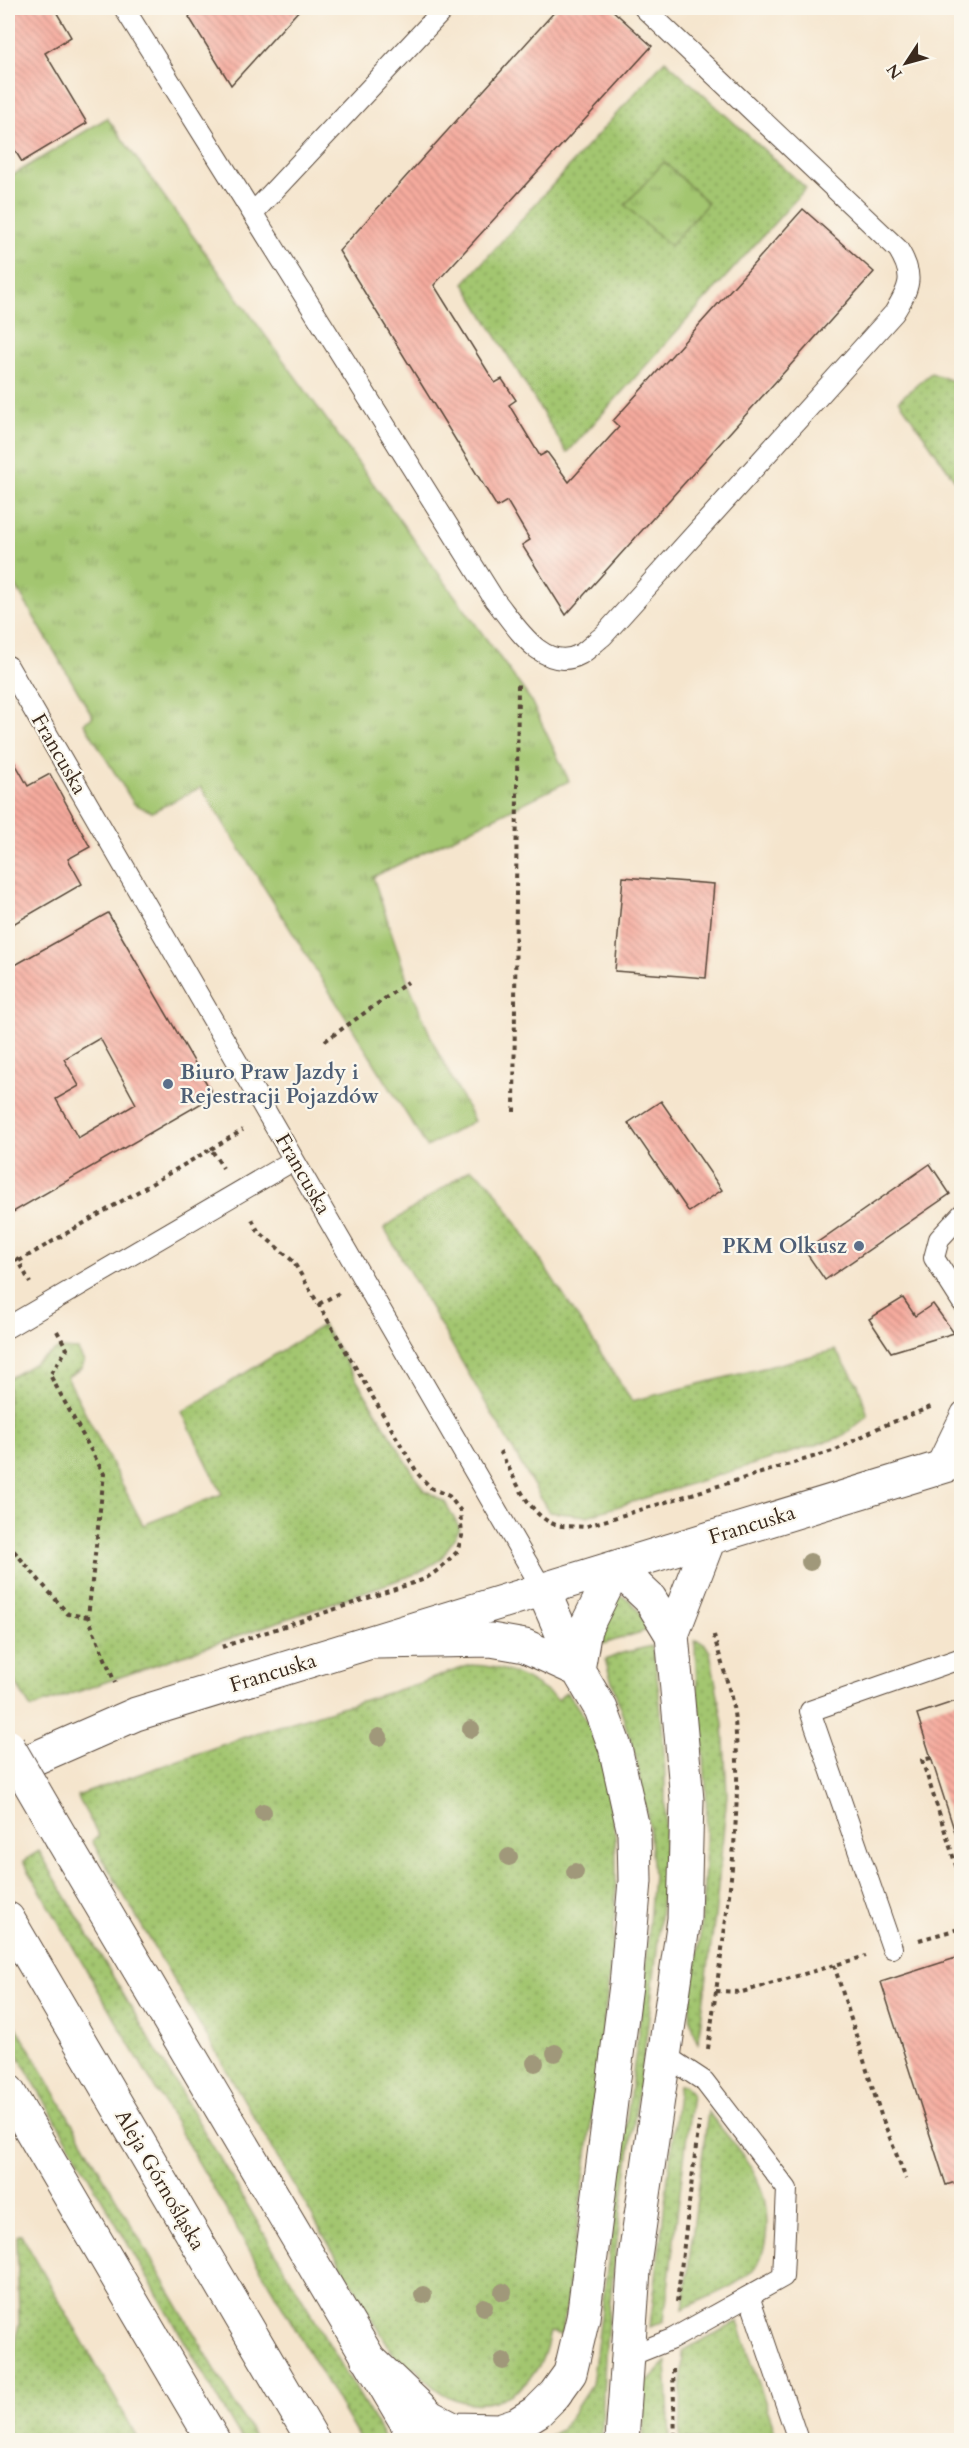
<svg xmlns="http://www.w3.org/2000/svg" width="969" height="2448" viewBox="0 0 969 2448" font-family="Cardo,serif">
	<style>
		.grass { fill: url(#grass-dots); stroke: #6f7847; stroke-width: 1.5 }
		.park { fill: url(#park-tufts); stroke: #6f7847; stroke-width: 1.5 }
		.building { fill: url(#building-back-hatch); fill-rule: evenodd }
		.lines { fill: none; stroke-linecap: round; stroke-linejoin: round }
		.service-casing { stroke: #574638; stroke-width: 22 }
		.tertiary-casing { stroke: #574638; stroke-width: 35 }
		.motorway-casing { stroke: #574638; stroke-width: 35 }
		.path { stroke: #574638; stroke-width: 4; stroke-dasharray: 4.5 4.5; stroke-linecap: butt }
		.service { stroke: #fff; stroke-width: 20 }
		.tertiary { stroke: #fff; stroke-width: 33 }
		.motorway { stroke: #fff; stroke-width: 33 }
		.tertiary-bridge-casing { stroke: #574638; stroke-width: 35; stroke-linecap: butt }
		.tertiary-bridge { stroke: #fff; stroke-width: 33 }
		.tree { fill: #a0987a }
		.service-dot { fill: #5c6f8a; stroke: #fbf7ec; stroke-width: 2 }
		.labels { text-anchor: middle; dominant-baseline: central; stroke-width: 4.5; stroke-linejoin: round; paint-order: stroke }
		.street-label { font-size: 21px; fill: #3b2a1e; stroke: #fbf7ec }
		.service-label { font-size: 21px; font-weight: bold; fill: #4e5e75; stroke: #fbf7ec; text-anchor: start }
	</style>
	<defs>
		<pattern id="grass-dots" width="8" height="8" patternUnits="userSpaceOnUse" patternTransform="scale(1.5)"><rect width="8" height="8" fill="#a3c670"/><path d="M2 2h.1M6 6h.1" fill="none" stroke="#86a15b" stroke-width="1.8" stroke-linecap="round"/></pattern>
		<pattern id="park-tufts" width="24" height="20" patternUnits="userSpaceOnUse" patternTransform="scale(1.5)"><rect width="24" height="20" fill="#a3c670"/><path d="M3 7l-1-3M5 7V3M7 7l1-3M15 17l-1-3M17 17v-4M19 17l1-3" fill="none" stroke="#86a15b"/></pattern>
		<pattern id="building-back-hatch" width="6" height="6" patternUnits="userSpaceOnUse" patternTransform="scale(1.5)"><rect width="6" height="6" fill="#f6ab9e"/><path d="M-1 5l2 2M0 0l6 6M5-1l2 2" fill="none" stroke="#c88b80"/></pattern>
	</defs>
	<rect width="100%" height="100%" fill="#fbf7ec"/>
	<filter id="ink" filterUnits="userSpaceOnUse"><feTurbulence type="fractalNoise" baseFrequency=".0167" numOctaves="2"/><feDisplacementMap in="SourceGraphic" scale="12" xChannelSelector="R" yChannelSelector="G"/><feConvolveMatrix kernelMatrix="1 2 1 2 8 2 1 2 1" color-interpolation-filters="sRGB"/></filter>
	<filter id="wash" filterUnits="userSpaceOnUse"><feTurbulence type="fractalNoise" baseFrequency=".008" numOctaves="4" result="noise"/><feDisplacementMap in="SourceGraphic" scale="24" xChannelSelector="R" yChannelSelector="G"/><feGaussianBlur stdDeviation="1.35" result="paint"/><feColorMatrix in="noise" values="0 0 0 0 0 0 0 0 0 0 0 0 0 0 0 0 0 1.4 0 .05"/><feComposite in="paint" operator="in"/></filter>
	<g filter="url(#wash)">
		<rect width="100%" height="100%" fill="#f5e5cd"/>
		<!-- grass -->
		<path class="grass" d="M 665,60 L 806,188 L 567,453 L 464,283 Z
			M 931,373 L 961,384 L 961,489 L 899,400 Z
			M 471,1169 L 491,1184 L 632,1401 L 835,1350 L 858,1384 L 868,1416 L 841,1437 L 587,1516 L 549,1512 L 384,1228 Z
			M 323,1325 L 423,1489 L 445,1502 L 460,1529 L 441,1559 L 418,1573 L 31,1708 L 8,1671 L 8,1379 L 58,1349 L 78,1350 L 84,1362 L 82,1368 L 67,1377 L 143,1525 L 222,1494 L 182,1412 Z
			M 620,1596 C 635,1598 642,1618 648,1630 L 603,1644 C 603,1629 606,1606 620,1596 Z
			M 695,1640 L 704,1643 L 710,1652 L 723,1723 L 727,1794 L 716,1908 L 698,2043 C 680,2012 698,1970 700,1936 C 704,1888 708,1839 706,1790 C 704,1740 695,1690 695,1640 Z
			M 652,1646 C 700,1912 603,2175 602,2440 L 542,2440 L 562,2429 L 592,2384 L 641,2012 L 653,1876 L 649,1825 L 635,1755 L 605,1660 L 622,1653 Z
			M 470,1665 C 506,1666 530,1678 558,1700 L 566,1692 C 645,1780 610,1966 597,2074 C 587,2161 574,2248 562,2335 L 550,2332 C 547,2344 545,2357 538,2367 C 508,2417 446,2414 416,2367 L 405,2374 L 92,1841 L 99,1836 L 77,1796 L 253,1734 L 417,1684 Z
			M 39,1851 L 342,2366 L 386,2440 L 360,2440 L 23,1861 Z
			M 8,2012 L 256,2440 L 242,2440 L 8,2038 Z
			M 679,2085 L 684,2085 L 692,2094 L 664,2321 L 650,2327 Z
			M 708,2112 C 740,2153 773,2181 766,2237 C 765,2246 761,2261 755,2268 C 738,2287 706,2297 683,2309 Z
			M 21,2234 L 139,2440 L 8,2440 L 8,2389 L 19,2323 L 17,2236 Z
			M 738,2322 L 778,2440 L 680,2440 L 683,2350 Z
			M 666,2362 L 670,2440 L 643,2440 L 645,2384 Z"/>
		<!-- park -->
		<path class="park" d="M 107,118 L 530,699 L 569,781 L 373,877 L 408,982 L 433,1042 L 474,1121 L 427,1147 L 201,787 L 152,812 L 134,804 L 84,723 L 93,717 L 8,573 L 8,178 Z
			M 664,162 L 708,203 L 670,246 L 625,205 Z"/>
		<g id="blocks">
			<!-- building -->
			<path class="building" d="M 8,8 L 54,8 L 71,37 L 45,53 L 87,123 L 22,162 L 8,139 Z
				M 195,8 L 301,8 L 231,85 L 189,17 Z
				M 558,8 L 610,8 L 652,46 L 434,285 L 495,383 L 502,379 L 516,400 L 509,405 L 540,456 L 547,452 L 569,482 L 619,427 L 613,421 L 803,209 L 874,272 L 566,615 L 522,545 L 530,540 L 507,501 L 497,507 L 339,251 Z
				M 15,763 L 28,786 L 50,774 L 90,847 L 68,859 L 82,884 L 8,927 L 8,767 Z
				M 623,877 L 714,884 L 706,978 L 615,971 Z
				M 108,913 L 214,1096 L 8,1215 L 8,969 ZM 100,1038 L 136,1104 L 78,1138 L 56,1099 L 79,1086 L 64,1059 Z
				M 661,1101 L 722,1190 L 689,1212 L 628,1123 Z
				M 930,1164 L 950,1194 L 825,1280 L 805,1251 Z
				M 903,1298 L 915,1316 L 933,1304 L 954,1333 L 891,1352 L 869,1319 Z
				M 962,1699 L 962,1851 L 961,1851 L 917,1714 Z
				M 962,1956 L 962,2180 L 946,2185 L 881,1982 Z"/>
		</g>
	</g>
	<g filter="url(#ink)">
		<use href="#blocks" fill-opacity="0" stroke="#574638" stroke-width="1.5"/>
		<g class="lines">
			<defs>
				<path id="service" d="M 124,8 L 494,599 C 514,623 543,675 581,654 C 589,649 596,641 603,636 L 894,313 C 910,287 915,276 898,249 L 644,8
					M 253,213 L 445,8
					M 8,666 L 543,1590
					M 962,1214 L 939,1239 L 934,1258 L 962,1302
					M 8,1327 L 294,1160
					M 934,1469 L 962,1412
					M 892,1948 L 810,1711 L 962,1658
					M 749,2296 L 798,2440
					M 627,2357 L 672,2339 L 783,2277 L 787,2189 L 704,2081 L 663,2054"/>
				<path id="tertiary" d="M 616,1567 L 650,1599 L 672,1635 L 687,1800 L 684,1919 L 635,2257 L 622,2440
					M 543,1590 L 578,1670
					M 672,1635 L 709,1539
					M 578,1670 L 585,1629 L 616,1567
					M 8,1770 L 136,1714 L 962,1461
					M 62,1839 L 417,2440
					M 367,2357 L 430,2417 L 453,2429 L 499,2430 L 517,2424 L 538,2411 L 555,2394 L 570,2373 L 583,2318 L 626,1985 L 635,1881 L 634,1833 L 615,1747 L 601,1709 L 578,1670 L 525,1646 L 491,1640 L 377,1642"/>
				<path id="motorway" d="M 8,1919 L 313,2440
					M 8,2091 L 213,2440"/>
			</defs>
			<!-- service casing -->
			<use href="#service" class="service-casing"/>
			<!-- tertiary casing -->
			<use href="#tertiary" class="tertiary-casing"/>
			<!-- motorway casing -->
			<use href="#motorway" class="motorway-casing"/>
			<!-- path -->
			<path class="path" d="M 325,1041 L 408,982
				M 514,1112 L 518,682
				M 211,1149 L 243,1130
				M 8,1253 L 19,1261 L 30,1283
				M 19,1261 L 211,1149 L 223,1168
				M 319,1304 L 339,1293
				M 57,1331 L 67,1349 L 50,1375 L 104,1474 L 88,1617 L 115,1683
				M 500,1451 C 513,1474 528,1516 556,1525 C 564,1527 575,1526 584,1527 L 836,1450 L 878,1428 L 933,1406
				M 8,1544 L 68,1614 L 88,1617
				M 222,1647 L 425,1579 L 438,1570 L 457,1552 L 462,1536 L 460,1510 L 449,1496 L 431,1488 L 418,1474 L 293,1261 L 258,1231 L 252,1219
				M 931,1758 L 922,1760 L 962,1884
				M 919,1940 L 962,1928
				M 834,1965 L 881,2115 L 906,2179
				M 716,1991 L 742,1992 L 866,1956
				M 708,2049 C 722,1941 744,1830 735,1721 C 732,1691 720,1660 713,1632
				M 677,2302 L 699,2122
				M 673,2369 L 675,2440"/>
			<!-- service -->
			<use href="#service" class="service"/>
			<!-- tertiary -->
			<use href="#tertiary" class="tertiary"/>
			<!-- motorway -->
			<use href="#motorway" class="motorway"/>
			<defs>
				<path id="tertiary-bridge" d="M 8,1746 L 62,1839"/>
			</defs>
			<!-- tertiary-bridge casing -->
			<use href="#tertiary-bridge" class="tertiary-bridge-casing"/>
			<!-- tertiary-bridge -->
			<use href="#tertiary-bridge" class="tertiary-bridge"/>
		</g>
		<!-- trees -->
		<g class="tree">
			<circle cx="810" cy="1562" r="9"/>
			<circle cx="471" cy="1729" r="9"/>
			<circle cx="379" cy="1737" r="9"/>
			<circle cx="263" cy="1812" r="9"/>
			<circle cx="509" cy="1857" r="9"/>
			<circle cx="575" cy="1872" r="9"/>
			<circle cx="555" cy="2053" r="9"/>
			<circle cx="535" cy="2063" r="9"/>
			<circle cx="503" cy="2292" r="9"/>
			<circle cx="423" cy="2295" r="9"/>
			<circle cx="484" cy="2307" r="9"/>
			<circle cx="503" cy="2361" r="9"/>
		</g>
	</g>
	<!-- markers -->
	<g class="service-dot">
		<circle cx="168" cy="1084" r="6"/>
		<circle cx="859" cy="1246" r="6"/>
	</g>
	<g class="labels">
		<!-- street labels -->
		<g class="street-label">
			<text transform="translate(59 754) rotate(60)">Francuska</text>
			<text transform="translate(303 1174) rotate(60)">Francuska</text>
			<text transform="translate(752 1525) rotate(-17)">Francuska</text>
			<text transform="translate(273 1673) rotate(-17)">Francuska</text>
			<text transform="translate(160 2180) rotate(60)">Aleja Górnośląska</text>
		</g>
		<!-- service labels -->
		<g class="service-label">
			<text x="180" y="1072">Biuro Praw Jazdy i<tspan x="180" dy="24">Rejestracji Pojazdów</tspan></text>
			<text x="847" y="1246" text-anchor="end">PKM Olkusz</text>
		</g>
	</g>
	<!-- margin -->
	<rect width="969" height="2448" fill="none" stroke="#fbf7ec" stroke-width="30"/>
	<!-- north arrow -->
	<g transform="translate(906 63) rotate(234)" stroke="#fbf7ec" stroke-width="4.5" paint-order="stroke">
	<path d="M0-4.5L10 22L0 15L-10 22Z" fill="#3b2a1e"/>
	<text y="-9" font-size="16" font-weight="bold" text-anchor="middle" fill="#3b2a1e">N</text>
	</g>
</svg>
